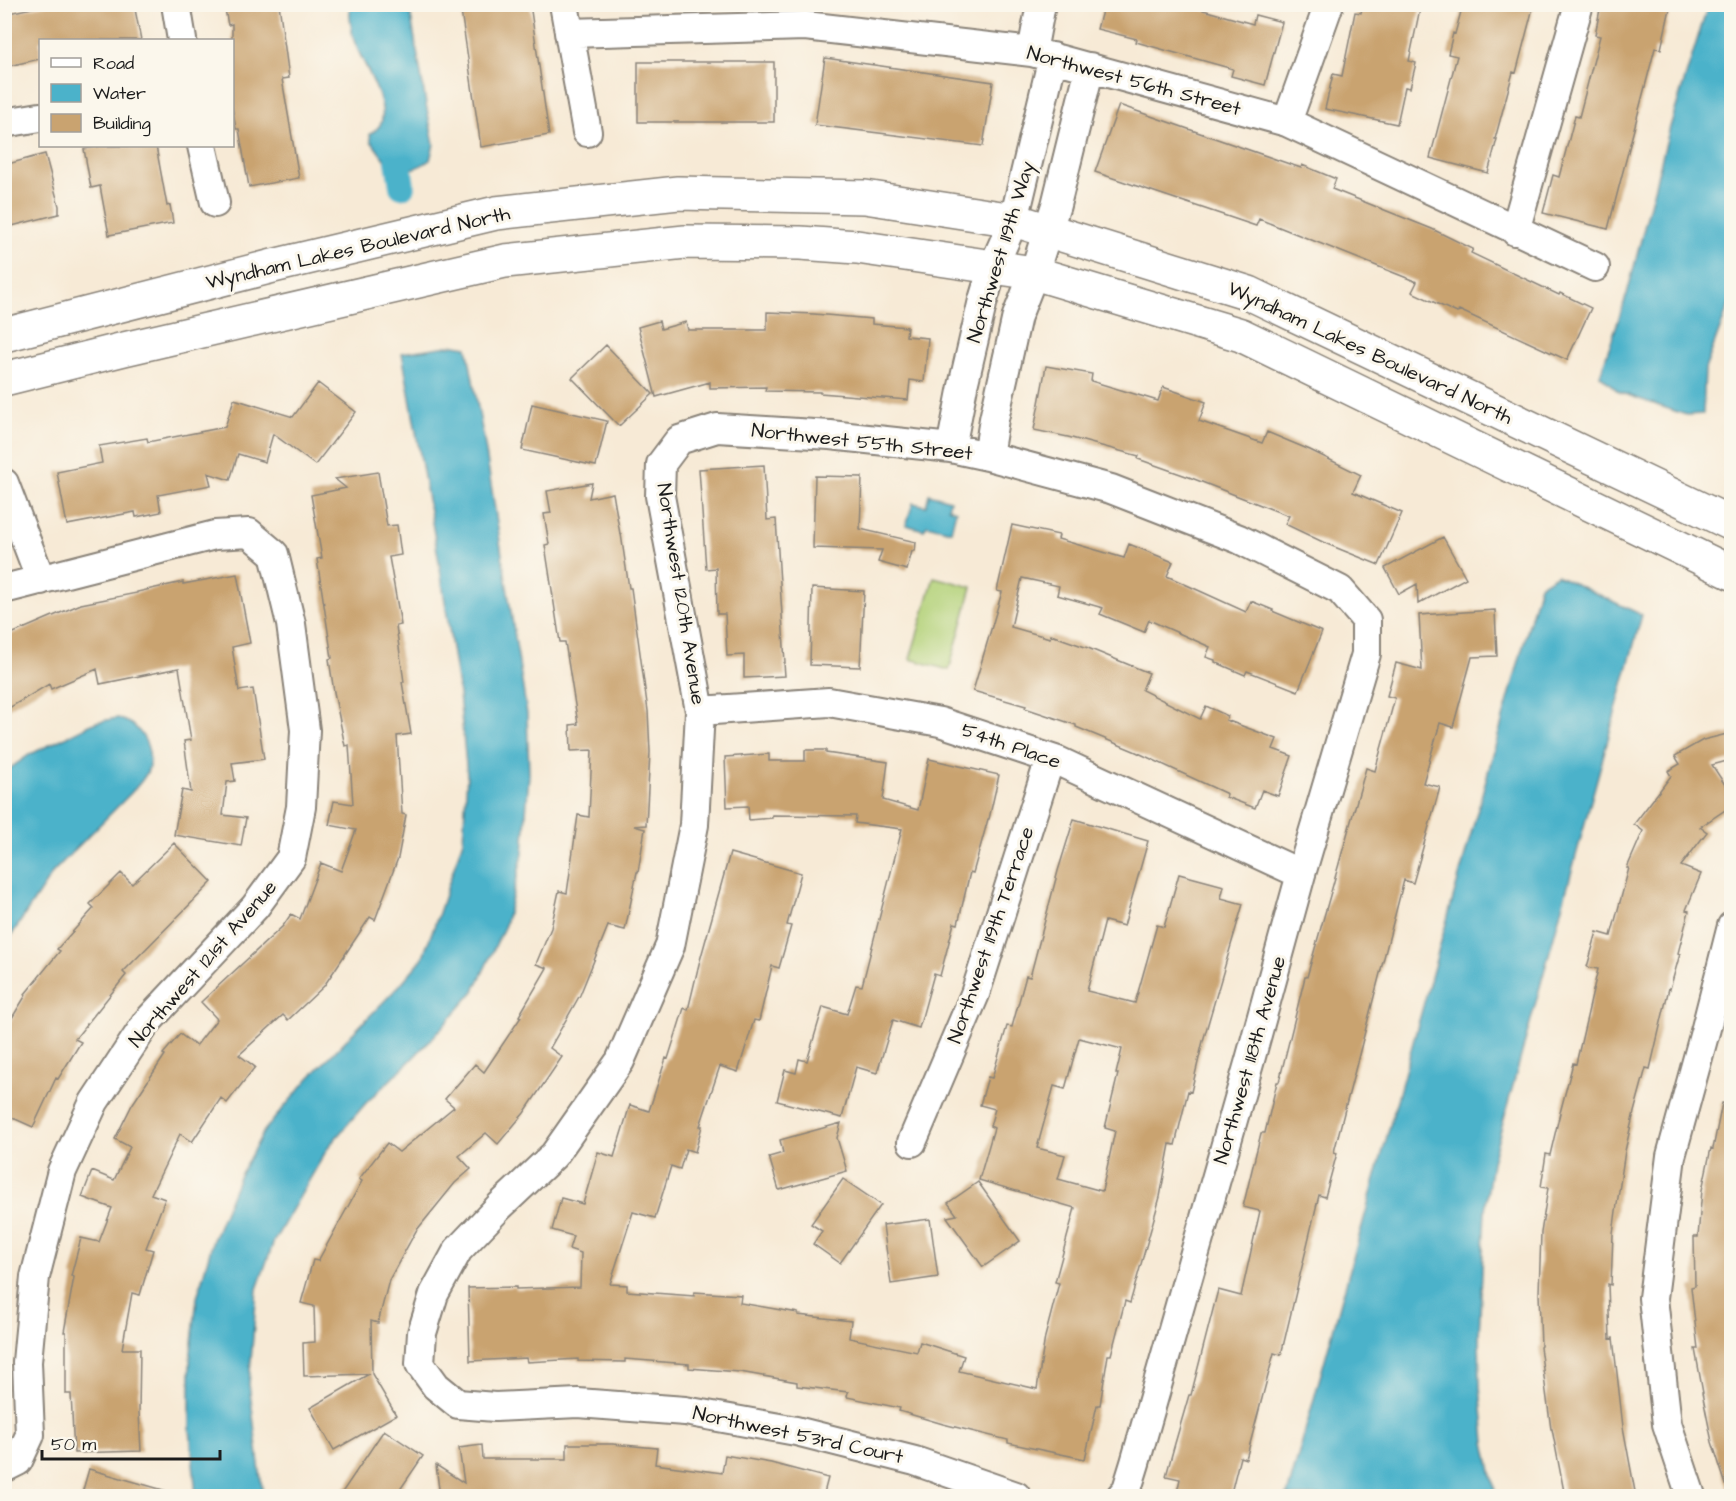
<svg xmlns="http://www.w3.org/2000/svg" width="1736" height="1501" viewBox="0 0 1736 1501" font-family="'Architects Daughter',sans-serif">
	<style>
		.green { fill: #b2d178; stroke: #67764a; stroke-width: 1.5 }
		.water { fill: #4bb2ca; stroke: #346773; stroke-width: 1.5 }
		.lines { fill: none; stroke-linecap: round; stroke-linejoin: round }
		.canal { stroke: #4bb2ca; stroke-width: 26 }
		.building { fill: #c9a370; fill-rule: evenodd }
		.minor-casing { stroke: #8a8379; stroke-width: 32 }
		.tertiary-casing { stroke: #8a8379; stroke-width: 36 }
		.minor { stroke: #fff; stroke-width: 28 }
		.tertiary { stroke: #fff; stroke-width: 33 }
		.labels { text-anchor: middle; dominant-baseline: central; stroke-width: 6; stroke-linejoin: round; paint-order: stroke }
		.street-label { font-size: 20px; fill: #1c1c1c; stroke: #fbf7ec }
	</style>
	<rect width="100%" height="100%" fill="#fbf7ec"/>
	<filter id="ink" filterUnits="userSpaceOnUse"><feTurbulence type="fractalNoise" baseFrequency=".0167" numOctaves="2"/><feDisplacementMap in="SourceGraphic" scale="12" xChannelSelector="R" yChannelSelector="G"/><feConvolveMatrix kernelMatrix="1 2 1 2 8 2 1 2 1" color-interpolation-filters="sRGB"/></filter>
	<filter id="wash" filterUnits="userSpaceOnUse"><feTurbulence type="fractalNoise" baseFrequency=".008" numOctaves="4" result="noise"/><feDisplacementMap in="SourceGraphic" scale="24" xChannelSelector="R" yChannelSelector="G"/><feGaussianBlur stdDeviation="1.35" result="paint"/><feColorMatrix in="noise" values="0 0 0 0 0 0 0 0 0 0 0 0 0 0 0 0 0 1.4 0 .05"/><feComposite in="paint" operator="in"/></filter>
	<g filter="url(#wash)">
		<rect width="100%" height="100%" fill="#f7ead6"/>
		<!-- green -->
		<path class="green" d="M 934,577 L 972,587 L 949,670 L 910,659 Z"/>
		<!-- water -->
		<path class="water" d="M 350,5 L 409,5 L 426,104 L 434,144 L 430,160 C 417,169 408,171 392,170 L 371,141 L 370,134 C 373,132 378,128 380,125 C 392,104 358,58 353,37 C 351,27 349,15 350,5 Z
			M 1708,5 L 1731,5 L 1731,299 L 1705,369 L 1703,414 L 1686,415 L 1619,392 L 1600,375 L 1627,294 L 1670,127 Z
			M 455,345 L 467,347 L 485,446 L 527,714 L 529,774 L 523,854 L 505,925 L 474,991 L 440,1030 L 408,1063 L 366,1103 L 329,1146 L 274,1241 L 257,1289 L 249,1384 L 263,1496 L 196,1496 L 190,1429 L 190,1361 L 197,1298 L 213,1240 L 238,1179 L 264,1131 L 309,1078 L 399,986 L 422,959 L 438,916 L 463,840 L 467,775 L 459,694 L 438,556 L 402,353 Z
			M 929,494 L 950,500 L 948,508 L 956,511 L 951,531 L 927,525 L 924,530 L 906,525 L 913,503 L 926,506 Z
			M 1556,575 L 1642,615 L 1492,1162 L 1485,1210 L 1479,1334 L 1480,1387 L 1485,1442 L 1496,1496 L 1287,1496 L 1540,585 Z
			M 118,718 C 122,720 128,722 131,724 C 146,734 153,754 148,770 C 145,779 137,786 131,793 L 53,872 L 5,945 L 5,772 L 29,755 L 96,722 Z"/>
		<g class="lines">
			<!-- canal -->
			<path class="canal" d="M 394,136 L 402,186"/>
		</g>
		<g id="blocks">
			<!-- building -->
			<path class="building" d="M 50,4 L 134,4 L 141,40 L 40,40 L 40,59 L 4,67 L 4,14 Z
				M 224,4 L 279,4 L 289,78 L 282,79 L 299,178 L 249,187 L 239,129 L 236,129 L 232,107 L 232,24 L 228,25 Z
				M 460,4 L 530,4 L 549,135 L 481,147 Z
				M 1104,4 L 1182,4 L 1253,24 L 1255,15 L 1282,22 L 1265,85 L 1231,76 L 1233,69 L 1136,42 L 1137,39 L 1097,29 Z
				M 1363,4 L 1421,4 L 1409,61 L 1416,63 L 1410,88 L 1405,87 L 1397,124 L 1325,109 L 1333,74 L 1342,76 L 1355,12 L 1361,13 Z
				M 1463,4 L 1534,4 L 1516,73 L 1513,72 L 1495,139 L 1497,139 L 1488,173 L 1430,158 L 1457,56 L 1448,54 L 1453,33 L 1455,34 Z
				M 1601,4 L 1671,4 L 1661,49 L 1655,48 L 1608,229 L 1543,213 L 1553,175 L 1559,177 L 1575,116 L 1579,117 L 1600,36 L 1595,35 Z
				M 825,58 L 993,82 L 983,146 L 815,125 Z
				M 638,62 L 774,62 L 774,122 L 638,122 Z
				M 1119,105 L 1301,168 L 1302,165 L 1336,179 L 1332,189 L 1432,229 L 1473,249 L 1471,253 L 1559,295 L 1560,293 L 1591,308 L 1567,360 L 1459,310 L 1457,313 L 1412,292 L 1417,282 L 1259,219 L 1256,226 L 1095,172 Z
				M 101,146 L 156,146 L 167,206 L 170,205 L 173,223 L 109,235 L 100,186 L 91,188 L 84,149 Z
				M 45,154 L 59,206 L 59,214 L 4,228 L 4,165 Z
				M 767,312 L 814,314 L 872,319 L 872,324 L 907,327 L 906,336 L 928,338 L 924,382 L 910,380 L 908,400 L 820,393 L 820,392 L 765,391 L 766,387 L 710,388 L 710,382 L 656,397 L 638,327 L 659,321 L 661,329 L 686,322 L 688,330 L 767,330 Z
				M 606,345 L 653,394 L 619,426 L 572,378 Z
				M 1046,366 L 1092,374 L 1091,381 L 1158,401 L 1163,387 L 1206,402 L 1199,421 L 1262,443 L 1267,432 L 1310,450 L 1361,475 L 1353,492 L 1402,513 L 1379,565 L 1327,544 L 1285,524 L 1289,516 L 1189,477 L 1138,459 L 1139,456 L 1068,437 L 1034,430 Z
				M 318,383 L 356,412 L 315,465 L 273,434 L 265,462 L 238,454 L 230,480 L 208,473 L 211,485 L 158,495 L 161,512 L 136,517 L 135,512 L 67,525 L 57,472 L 102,463 L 99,446 L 147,438 L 148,442 L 225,427 L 234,399 L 293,417 Z
				M 532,404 L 607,421 L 596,466 L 522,450 Z
				M 764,465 L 767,520 L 776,519 L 785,663 L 784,663 L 785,676 L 744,678 L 744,655 L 727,656 L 725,614 L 717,614 L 716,568 L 706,569 L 699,469 Z
				M 378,472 L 387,526 L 397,525 L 401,555 L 389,557 L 401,625 L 396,626 L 404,682 L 402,682 L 411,734 L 397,736 L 402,814 L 406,815 L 398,858 L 375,920 L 370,917 L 324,986 L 288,1020 L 283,1015 L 239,1055 L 255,1067 L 227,1103 L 221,1098 L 192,1142 L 180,1134 L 151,1194 L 165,1199 L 146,1248 L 153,1250 L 140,1295 L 132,1293 L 122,1349 L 140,1349 L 139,1412 L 141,1451 L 74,1453 L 71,1394 L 66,1394 L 66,1332 L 64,1332 L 74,1277 L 71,1276 L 81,1238 L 99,1242 L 112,1208 L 82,1197 L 92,1171 L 114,1180 L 130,1147 L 115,1139 L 132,1105 L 165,1055 L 163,1054 L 180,1034 L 196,1046 L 217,1019 L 201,1002 L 283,926 L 291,914 L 300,919 L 321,863 L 341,871 L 356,830 L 329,825 L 334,801 L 353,804 L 349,745 L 345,746 L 334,692 L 329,659 L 332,658 L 317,559 L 322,558 L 311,495 L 346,488 L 335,479 Z
				M 815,476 L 862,477 L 860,529 L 916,542 L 915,551 L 912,551 L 907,570 L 878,562 L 882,550 L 813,548 Z
				M 592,483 L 589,498 L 613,493 L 620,534 L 621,534 L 629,588 L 631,588 L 648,711 L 650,752 L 646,825 L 634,826 L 645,829 L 638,872 L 637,872 L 625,930 L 608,926 L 580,995 L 550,1048 L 562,1057 L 524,1113 L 498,1144 L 486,1133 L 459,1156 L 471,1169 L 455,1183 L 416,1231 L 389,1280 L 378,1323 L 371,1321 L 372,1374 L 396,1415 L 334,1450 L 310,1408 L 369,1374 L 304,1376 L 303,1343 L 315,1342 L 314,1306 L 301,1303 L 313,1260 L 318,1261 L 362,1181 L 359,1179 L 387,1143 L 399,1152 L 454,1107 L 445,1099 L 475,1064 L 484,1072 L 521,1017 L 519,1016 L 547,968 L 536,964 L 551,928 L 559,891 L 567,893 L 578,815 L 589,817 L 592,750 L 571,751 L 570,725 L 578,724 L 565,642 L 560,642 L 545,545 L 549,544 L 544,514 L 551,513 L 547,491 Z
				M 1012,525 L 1059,535 L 1058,539 L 1124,558 L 1129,544 L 1173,562 L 1167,576 L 1246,612 L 1251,601 L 1273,610 L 1272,611 L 1322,632 L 1298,691 L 1247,671 L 1245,675 L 1215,662 L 1215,660 L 1206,657 L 1210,647 L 1149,620 L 1144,632 L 1100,614 L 1103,608 L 1057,595 L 1059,586 L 1022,578 L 1011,627 L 1050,638 L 1051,635 L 1088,648 L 1149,673 L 1142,690 L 1200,719 L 1206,706 L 1228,716 L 1226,720 L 1277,739 L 1273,749 L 1292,756 L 1278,796 L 1262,790 L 1255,808 L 1226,797 L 1227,794 L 1134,751 L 1076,727 L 1076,725 L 1025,708 L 1026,706 L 973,691 L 1002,592 L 997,591 Z
				M 1443,537 L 1466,578 L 1418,604 L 1417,584 L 1399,594 L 1385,568 Z
				M 237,574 L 250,643 L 232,647 L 239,691 L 253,689 L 264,759 L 232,763 L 235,781 L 227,782 L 223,815 L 246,818 L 241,846 L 174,835 L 182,790 L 191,792 L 184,741 L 191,740 L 179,668 L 100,684 L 97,669 L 51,689 L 49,684 L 4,711 L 4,637 L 81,604 L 137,593 L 137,592 L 183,582 L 183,584 Z
				M 812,588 L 864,591 L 860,667 L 810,665 Z
				M 1495,610 L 1497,656 L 1472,657 L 1453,727 L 1440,723 L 1423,783 L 1440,787 L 1413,883 L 1404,880 L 1345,1109 L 1334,1152 L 1337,1153 L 1325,1197 L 1319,1195 L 1281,1355 L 1274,1353 L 1246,1459 L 1240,1457 L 1230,1497 L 1176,1497 L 1180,1479 L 1166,1476 L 1174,1447 L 1189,1395 L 1191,1395 L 1218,1290 L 1241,1296 L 1260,1211 L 1243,1207 L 1250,1178 L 1261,1133 L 1265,1133 L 1277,1082 L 1279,1082 L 1305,977 L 1307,977 L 1366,768 L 1375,771 L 1395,698 L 1387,696 L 1396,663 L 1422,670 L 1419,615 Z
				M 1731,733 L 1731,760 L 1712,765 L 1731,794 L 1731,806 L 1700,827 L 1707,832 L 1681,866 L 1701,874 L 1686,910 L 1689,911 L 1678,953 L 1680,954 L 1670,989 L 1669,988 L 1650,1069 L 1646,1068 L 1634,1112 L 1625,1151 L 1616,1211 L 1613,1234 L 1611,1285 L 1608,1284 L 1610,1339 L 1613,1338 L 1623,1427 L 1636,1497 L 1565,1497 L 1552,1429 L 1551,1429 L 1540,1347 L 1541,1346 L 1539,1293 L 1541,1233 L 1548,1188 L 1541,1187 L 1546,1154 L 1550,1155 L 1560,1113 L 1573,1063 L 1576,1064 L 1590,1004 L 1598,969 L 1587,967 L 1597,932 L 1611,936 L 1629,868 L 1627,868 L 1643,831 L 1634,824 L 1671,776 L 1668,771 L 1680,764 L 1675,756 L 1703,740 Z
				M 805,750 L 826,750 L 826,753 L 888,762 L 883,800 L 918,810 L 929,759 L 999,775 L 989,819 L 988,819 L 973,873 L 970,872 L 958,924 L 954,923 L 940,976 L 934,974 L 919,1028 L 893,1020 L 877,1073 L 856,1067 L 842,1118 L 777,1101 L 785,1070 L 796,1073 L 799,1059 L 807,1061 L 823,1007 L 847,1014 L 856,985 L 862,986 L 902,829 L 855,823 L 856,816 L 772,815 L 772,818 L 749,820 L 748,806 L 727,807 L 725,757 L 769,754 L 769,761 L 805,761 Z
				M 1074,819 L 1148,841 L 1124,926 L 1105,921 L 1087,991 L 1135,1003 L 1157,925 L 1164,927 L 1179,874 L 1224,886 L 1221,898 L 1243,904 L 1203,1041 L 1191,1092 L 1188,1091 L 1175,1145 L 1170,1144 L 1160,1197 L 1130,1303 L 1125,1301 L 1111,1355 L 1108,1355 L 1100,1405 L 1097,1405 L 1085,1459 L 1008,1443 L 1008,1440 L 943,1424 L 899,1411 L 900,1408 L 847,1397 L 848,1392 L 797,1386 L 797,1382 L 740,1372 L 689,1368 L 689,1364 L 625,1359 L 625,1362 L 578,1361 L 578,1359 L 527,1362 L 526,1358 L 470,1361 L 468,1288 L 516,1287 L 516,1289 L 580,1287 L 581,1253 L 569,1249 L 573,1236 L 552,1230 L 561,1198 L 583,1204 L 598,1152 L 614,1157 L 630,1105 L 649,1111 L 666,1058 L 668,1059 L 684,1008 L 688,1010 L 699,964 L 730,853 L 801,873 L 787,925 L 791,926 L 779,968 L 772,966 L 759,1021 L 754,1020 L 738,1072 L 720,1066 L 700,1126 L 702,1126 L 695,1152 L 686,1149 L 680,1169 L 671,1166 L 655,1218 L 633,1212 L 610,1284 L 627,1285 L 627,1291 L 694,1296 L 694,1292 L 741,1295 L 740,1303 L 798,1313 L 798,1315 L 851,1321 L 849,1338 L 917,1352 L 920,1342 L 964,1356 L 959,1371 L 1037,1389 L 1045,1337 L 1059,1283 L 1055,1282 L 1075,1208 L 979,1180 L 994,1128 L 990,1126 L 995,1109 L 980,1105 L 988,1077 L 992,1078 L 1007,1026 L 1012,1027 L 1026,976 L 1030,977 L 1058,871 ZM 1079,1038 L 1122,1049 L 1116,1074 L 1118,1074 L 1105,1128 L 1115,1131 L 1102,1191 L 1058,1179 L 1065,1155 L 1037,1148 L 1054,1086 L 1065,1089 Z
				M 174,843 L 212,882 L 123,972 L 126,975 L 75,1039 L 81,1042 L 58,1079 L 56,1078 L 33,1127 L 4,1114 L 4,1031 L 26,995 L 25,994 L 60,951 L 57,949 L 94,908 L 90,904 L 121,873 L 132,884 Z
				M 1722,1103 L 1731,1104 L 1731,1490 L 1728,1491 L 1712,1442 L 1702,1393 L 1703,1393 L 1695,1349 L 1698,1349 L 1691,1287 L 1695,1286 L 1694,1237 L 1698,1237 L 1702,1190 L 1711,1148 L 1713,1149 Z
				M 841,1123 L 837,1138 L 847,1171 L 779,1190 L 769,1157 L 783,1153 L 780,1140 Z
				M 843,1179 L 881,1205 L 840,1263 L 813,1244 L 822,1231 L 811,1224 Z
				M 978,1182 L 1020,1241 L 983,1267 L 947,1217 L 957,1215 L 948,1203 Z
				M 930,1219 L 938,1277 L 891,1284 L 883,1225 Z
				M 384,1430 L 423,1456 L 395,1497 L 339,1497 Z
				M 567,1444 L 612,1444 L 657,1448 L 655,1464 L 722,1473 L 725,1455 L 771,1463 L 828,1478 L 823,1497 L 440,1497 L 436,1465 L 464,1483 L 459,1448 L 482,1445 L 483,1459 L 567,1459 Z
				M 89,1469 L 167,1491 L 166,1497 L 81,1497 Z"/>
		</g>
	</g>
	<g filter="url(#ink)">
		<use href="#blocks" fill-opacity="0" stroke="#8a8379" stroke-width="1.5"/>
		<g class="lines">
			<defs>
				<path id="minor" d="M 176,4 L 182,40
					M 564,4 L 587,132
					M 569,33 L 805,26 L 1032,52 L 1287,122 L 1595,267
					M 1032,52 L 1041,4
					M 1287,122 L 1329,4
					M 4,123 L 40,117
					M 202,146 L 215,203
					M 1515,231 L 1579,4
					M 951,448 L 963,386 L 983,300 L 993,267 L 1014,220 L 1053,57
					M 988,456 L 994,419 L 1017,316 L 1034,273 L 1056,205 L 1090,67
					M 4,483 L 41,580
					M 4,589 L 215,535 L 249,533 L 274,554 L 291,624 L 305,730 L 301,807 L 291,858 L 255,907 L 147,1022 L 94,1102 L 62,1171 L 35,1277 L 27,1362 L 30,1435 L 18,1461 L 4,1468
					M 700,711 L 829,702 L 940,722 L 1058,761 L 1301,874
					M 912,1142 L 975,994 L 1050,759
					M 1016,1496 L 915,1461 L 796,1431 L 685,1411 L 578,1403 L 495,1407 L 458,1404 L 436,1386 L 420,1364 L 422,1333 L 434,1294 L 458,1250 L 500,1206 L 554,1155 L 620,1061 L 670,946 L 694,825 L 700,711 L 660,496 L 661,464 L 679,440 L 717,428 L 830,435 L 951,448 L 988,456 L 1111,489 L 1239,539 L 1340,590 L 1366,620 L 1366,654 L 1301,874 L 1250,1060 L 1135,1463 L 1127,1489 L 1121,1496
					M 1691,1496 L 1667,1424 L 1653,1298 L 1671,1156 L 1706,1028 L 1732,926"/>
				<path id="tertiary" d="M 4,335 L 273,266 L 496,213 L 678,193 L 865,197 L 1014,220 L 1249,293 L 1732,524
					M 4,379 L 124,349 L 505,261 L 685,242 L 800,243 L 857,247 L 1034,273 L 1241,335 L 1732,573"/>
			</defs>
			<!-- minor casing -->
			<use href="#minor" class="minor-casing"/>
			<!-- tertiary casing -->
			<use href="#tertiary" class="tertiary-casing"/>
			<!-- minor -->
			<use href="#minor" class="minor"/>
			<!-- tertiary -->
			<use href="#tertiary" class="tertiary"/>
		</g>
	</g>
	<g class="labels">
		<!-- street labels -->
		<g class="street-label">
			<text transform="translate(1134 81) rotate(15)">Northwest 56th Street</text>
			<text transform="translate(358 248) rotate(-13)">Wyndham Lakes Boulevard North</text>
			<text transform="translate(1001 252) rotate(-73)">Northwest 119th Way</text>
			<text transform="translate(1370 353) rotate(25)">Wyndham Lakes Boulevard North</text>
			<text transform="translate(862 442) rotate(6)">Northwest 55th Street</text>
			<text transform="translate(681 594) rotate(81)">Northwest 120th Avenue</text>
			<text transform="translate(1011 746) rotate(19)">54th Place</text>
			<text transform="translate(991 935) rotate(-71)">Northwest 119th Terrace</text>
			<text transform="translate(203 964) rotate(-49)">Northwest 121st Avenue</text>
			<text transform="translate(1250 1060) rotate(-74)">Northwest 118th Avenue</text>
			<text transform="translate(798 1435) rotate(12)">Northwest 53rd Court</text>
		</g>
	</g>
	<!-- margin -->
	<rect width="1736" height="1501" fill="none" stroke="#fbf7ec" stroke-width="24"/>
	<!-- legend -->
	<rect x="39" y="39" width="195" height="108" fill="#fbf7ec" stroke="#a29f99" stroke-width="1.5"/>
	<rect x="51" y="58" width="30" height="9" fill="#ffffff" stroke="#a29f99" stroke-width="1.5"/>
	<text x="93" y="69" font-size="18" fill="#1c1c1c">Road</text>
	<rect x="51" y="84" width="30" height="18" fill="#4bb2ca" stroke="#a29f99" stroke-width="1.5"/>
	<text x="93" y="99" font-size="18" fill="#1c1c1c">Water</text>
	<rect x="51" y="114" width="30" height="18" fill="#c9a370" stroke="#a29f99" stroke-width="1.5"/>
	<text x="93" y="129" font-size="18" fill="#1c1c1c">Building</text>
	<!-- scale -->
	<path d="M42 1450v9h178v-9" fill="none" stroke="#1c1c1c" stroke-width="3"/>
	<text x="51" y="1450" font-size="18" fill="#1c1c1c" stroke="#fbf7ec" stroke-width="4.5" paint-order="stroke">50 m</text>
</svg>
